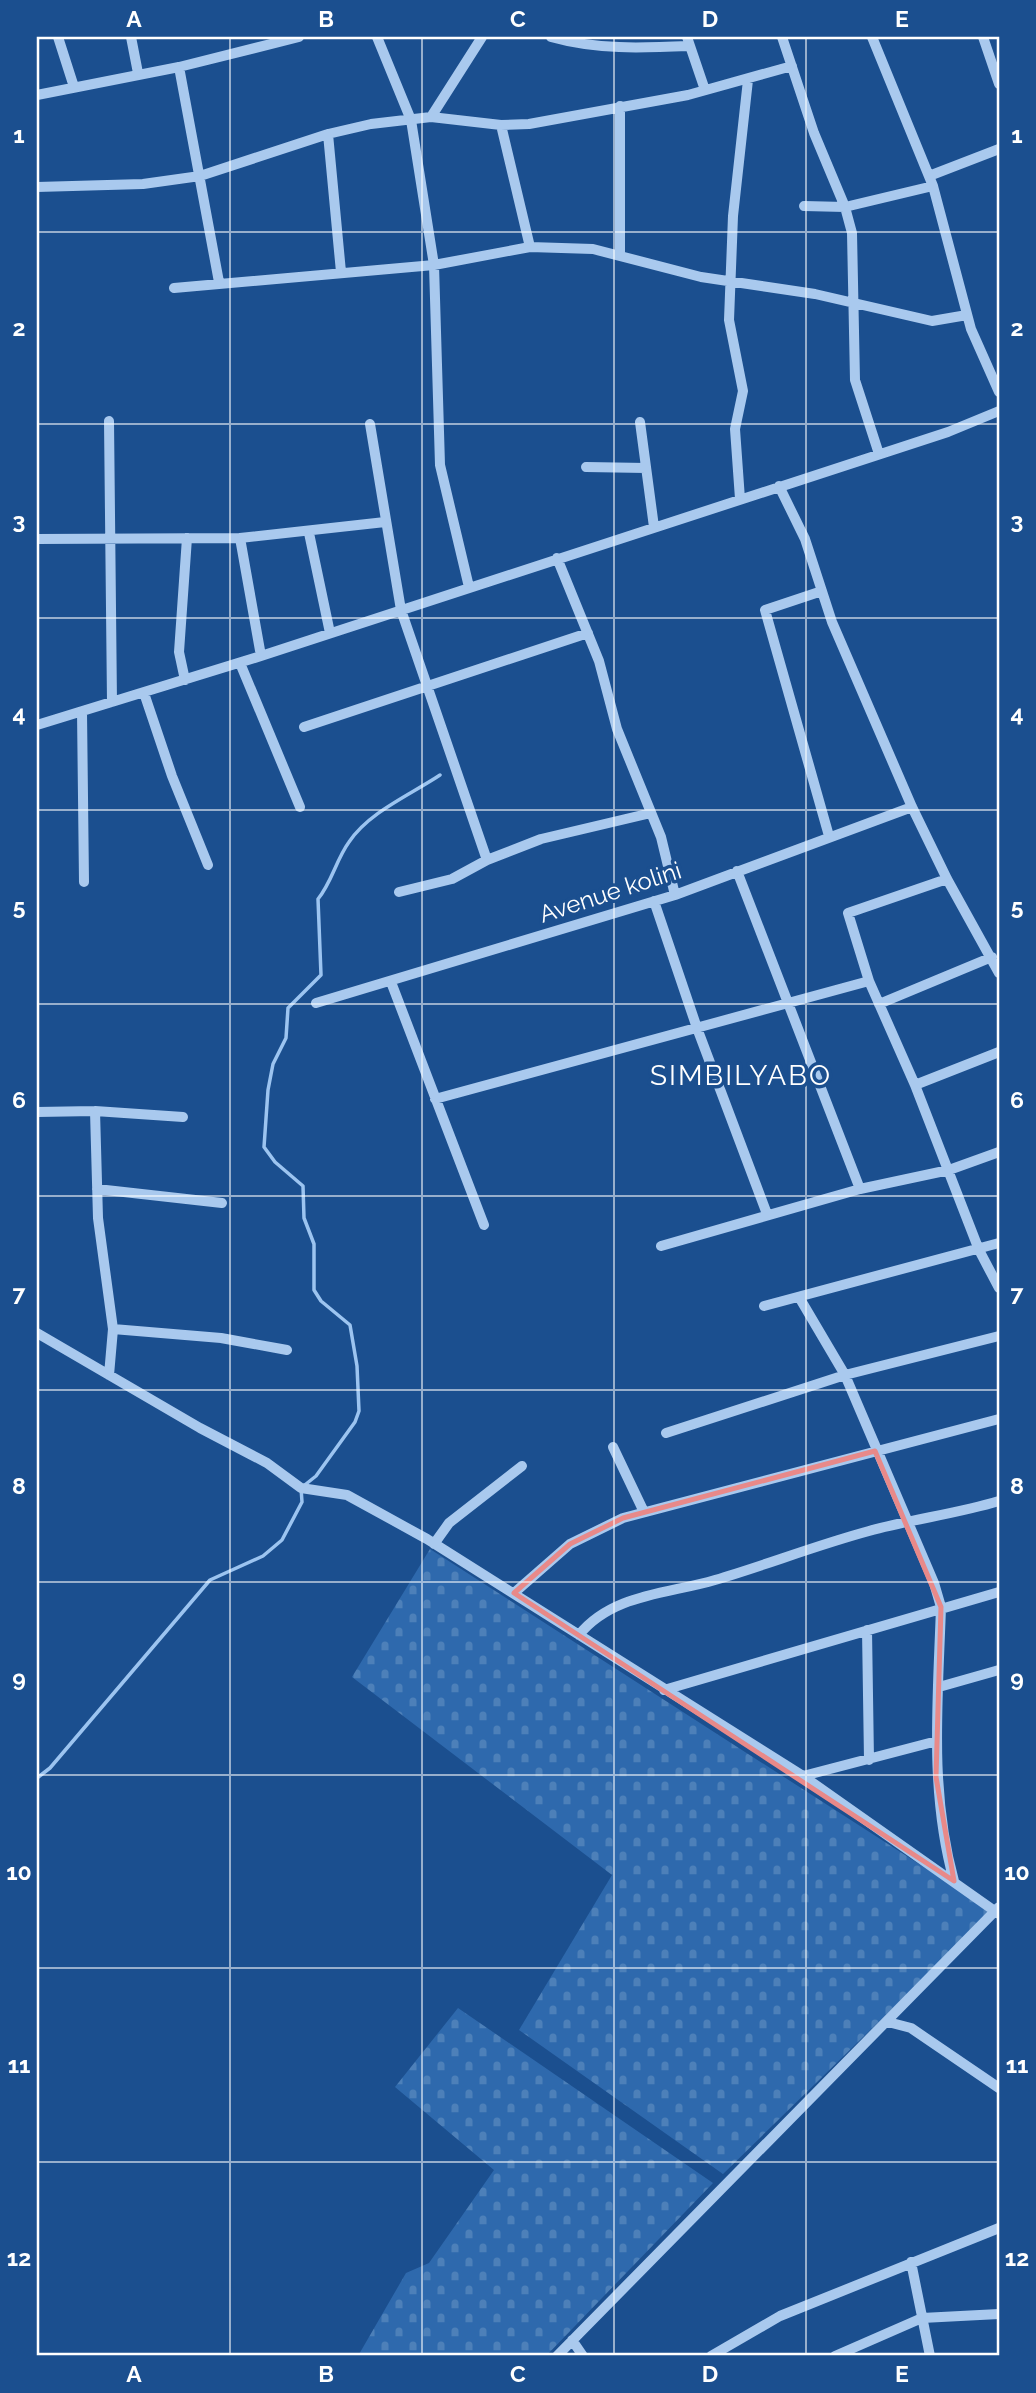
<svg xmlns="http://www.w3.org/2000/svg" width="1036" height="2393" viewBox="0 0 1036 2393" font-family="Raleway,sans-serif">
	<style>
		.cemetery { fill: url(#cemetery-stones) }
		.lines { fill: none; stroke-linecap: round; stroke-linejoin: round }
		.stream { stroke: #9cc4f0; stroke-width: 3.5 }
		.minor { stroke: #a9c9ee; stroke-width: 10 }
		.marked { fill: none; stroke: #e88989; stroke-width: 5; stroke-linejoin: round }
		.grid { fill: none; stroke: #fff; stroke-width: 2; stroke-opacity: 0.55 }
		.labels { text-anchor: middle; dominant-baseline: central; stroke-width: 7; stroke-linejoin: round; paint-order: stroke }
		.street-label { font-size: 24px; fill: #fff; stroke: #1b4f8f }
		.quarter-label { font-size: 28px; letter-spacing: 2px; fill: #fff; stroke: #1b4f8f }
		.neatline { fill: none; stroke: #fff; stroke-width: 2.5 }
		.grid-label { font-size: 23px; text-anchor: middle; font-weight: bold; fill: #fff }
	</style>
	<defs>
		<pattern id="cemetery-stones" width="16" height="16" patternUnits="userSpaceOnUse" patternTransform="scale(1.75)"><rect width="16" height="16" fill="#2e69ad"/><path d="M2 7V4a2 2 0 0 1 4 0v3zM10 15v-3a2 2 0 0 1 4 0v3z" fill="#4d80b9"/></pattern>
	</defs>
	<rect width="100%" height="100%" fill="#1b4f8f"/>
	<!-- cemetery -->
	<path class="cemetery" d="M 430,1549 L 992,1911 L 723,2174 L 519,2030 L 612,1875 L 352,1677 Z
		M 458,2008 L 713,2183 L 546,2356 L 358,2356 L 406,2273 L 429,2263 L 494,2170 L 395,2087 Z"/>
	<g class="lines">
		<!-- stream -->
		<path class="stream" d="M 37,1778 L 50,1768 L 210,1580 L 263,1556 L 282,1540 L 302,1502 L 301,1488 L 316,1476 L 355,1422 L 359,1411 L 357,1366 L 350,1325 L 321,1301 L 314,1290 L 314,1244 L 304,1218 L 303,1186 L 275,1162 L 264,1147 L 268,1090 L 273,1064 L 286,1038 L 288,1008 L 321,975 L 318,899 C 332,882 336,860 349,842 C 369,812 410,795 440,775"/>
		<!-- minor -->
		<path class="minor" d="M 58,37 L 74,87
			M 131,37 L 138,73
			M 377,37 L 411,120 L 434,265 L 440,465 L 469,587
			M 551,37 C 597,50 642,48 690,46
			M 687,37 L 705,90
			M 782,37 L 814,133 L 845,207 L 852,233 L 855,380 L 879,454
			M 872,37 L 933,186 L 971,329 L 999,392
			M 983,37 L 999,84
			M 179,67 L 219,282
			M 37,95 L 179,67 L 299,37
			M 431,117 L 482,37
			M 501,125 L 530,247
			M 328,134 L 341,272
			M 929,176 L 999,149
			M 37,187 L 143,184 L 200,176 L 328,134 L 371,124 L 431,117 L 501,125 L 529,124 L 688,95 L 792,66
			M 804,206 L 845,207 L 933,186
			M 620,255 L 620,106
			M 174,288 L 434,265 L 530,247 L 593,249 L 701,277 L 815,294 L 932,321 L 967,315
			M 109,421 L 112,702
			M 640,422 L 654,527
			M 370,424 L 401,610 L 487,860
			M 586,467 L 646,468
			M 779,486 L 805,539 L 832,622 L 912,807 L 947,879 L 999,973
			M 740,499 L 735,429 L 743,391 L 729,320 L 733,216 L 748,80
			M 309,533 L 330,633
			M 240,538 L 261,656
			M 37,539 L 240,538 L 385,522
			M 557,558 L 599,661 L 617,729 L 661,837 L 675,895
			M 822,591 L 765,610 L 829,836
			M 240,663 L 300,807
			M 185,680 L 179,652 L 187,538
			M 144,693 L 172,776 L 208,865
			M 82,712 L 84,882
			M 37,725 L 261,656 L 948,432 L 999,411
			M 304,727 L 588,633
			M 737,871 L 860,1189
			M 947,879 L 848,913 L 869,981 L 915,1085 L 979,1250 L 999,1288
			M 399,892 L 452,879 L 487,860 L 541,839 L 651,813
			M 654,901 L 697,1028 L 767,1214
			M 391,982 L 484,1225
			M 316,1003 L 675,895 L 912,807
			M 879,1004 L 992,957
			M 915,1085 L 999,1052
			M 435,1099 L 869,981
			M 95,1111 L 98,1218 L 113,1329 L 109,1375
			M 37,1112 L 95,1111 L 183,1117
			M 97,1189 L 222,1203
			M 661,1246 L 860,1189 L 949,1170 L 999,1152
			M 799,1297 L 845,1375 L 934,1583 L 941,1607 C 938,1699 929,1791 954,1881
			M 764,1306 L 999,1243
			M 113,1329 L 221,1338 L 287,1350
			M 37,1333 L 200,1428 L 267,1463 L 301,1488 L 347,1495 L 427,1539 L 803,1776 L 999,1914
			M 666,1433 L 845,1375 L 999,1336
			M 613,1447 L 644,1512
			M 434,1544 L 449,1523 L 522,1466
			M 514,1593 L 570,1544 L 623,1518 L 999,1419
			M 867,1630 L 869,1760
			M 579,1635 C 612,1594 668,1594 715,1580 C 766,1565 817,1545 869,1531 C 912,1519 956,1514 999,1501
			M 939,1687 L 999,1670
			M 664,1690 L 999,1592
			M 803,1776 L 937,1741
			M 888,2022 L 911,2028 L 999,2088
			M 911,2262 L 930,2356
			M 572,2340 L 583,2356
			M 557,2356 L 999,1907
			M 711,2356 L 780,2316 L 999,2228
			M 835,2356 L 922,2318 L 999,2314"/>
	</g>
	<!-- marked area -->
	<path class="marked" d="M 875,1451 L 941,1607 L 936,1777 L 954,1881 L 514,1593 L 570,1544 L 623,1518 Z"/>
	<!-- grid -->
	<path class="grid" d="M 230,37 L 230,2356M 422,37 L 422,2356M 614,37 L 614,2356M 806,37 L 806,2356M 37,232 L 999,232M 37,424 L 999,424M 37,618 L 999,618M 37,810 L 999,810M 37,1004 L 999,1004M 37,1196 L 999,1196M 37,1390 L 999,1390M 37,1582 L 999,1582M 37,1775 L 999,1775M 37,1968 L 999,1968M 37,2162 L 999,2162"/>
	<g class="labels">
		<!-- street labels -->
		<g class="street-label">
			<text transform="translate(610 892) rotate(-18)">Avenue kolini</text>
		</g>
		<!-- quarter labels -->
		<g class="quarter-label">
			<text x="741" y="1075">SIMBILYABO</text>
		</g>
	</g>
	<!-- border -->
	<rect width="1036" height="2393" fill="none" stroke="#1b4f8f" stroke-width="77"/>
	<rect x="38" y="38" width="960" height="2316" class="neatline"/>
	<g class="grid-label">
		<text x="134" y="27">A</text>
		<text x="326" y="27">B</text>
		<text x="518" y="27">C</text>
		<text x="710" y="27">D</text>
		<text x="902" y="27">E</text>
		<text x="19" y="143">1</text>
		<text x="1017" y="143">1</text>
		<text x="19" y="336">2</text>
		<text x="1017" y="336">2</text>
		<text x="19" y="529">3</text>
		<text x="1017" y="529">3</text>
		<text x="19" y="722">4</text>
		<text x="1017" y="722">4</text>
		<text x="19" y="915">5</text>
		<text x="1017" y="915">5</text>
		<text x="19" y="1108">6</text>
		<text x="1017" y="1108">6</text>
		<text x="19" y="1301">7</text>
		<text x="1017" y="1301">7</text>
		<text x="19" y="1494">8</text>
		<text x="1017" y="1494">8</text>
		<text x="19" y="1687">9</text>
		<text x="1017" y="1687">9</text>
		<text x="19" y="1880">10</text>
		<text x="1017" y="1880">10</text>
		<text x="19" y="2073">11</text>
		<text x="1017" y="2073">11</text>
		<text x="19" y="2266">12</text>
		<text x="1017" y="2266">12</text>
		<text x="134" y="2382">A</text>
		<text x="326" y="2382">B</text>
		<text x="518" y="2382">C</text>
		<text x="710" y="2382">D</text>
		<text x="902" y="2382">E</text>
	</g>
</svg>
